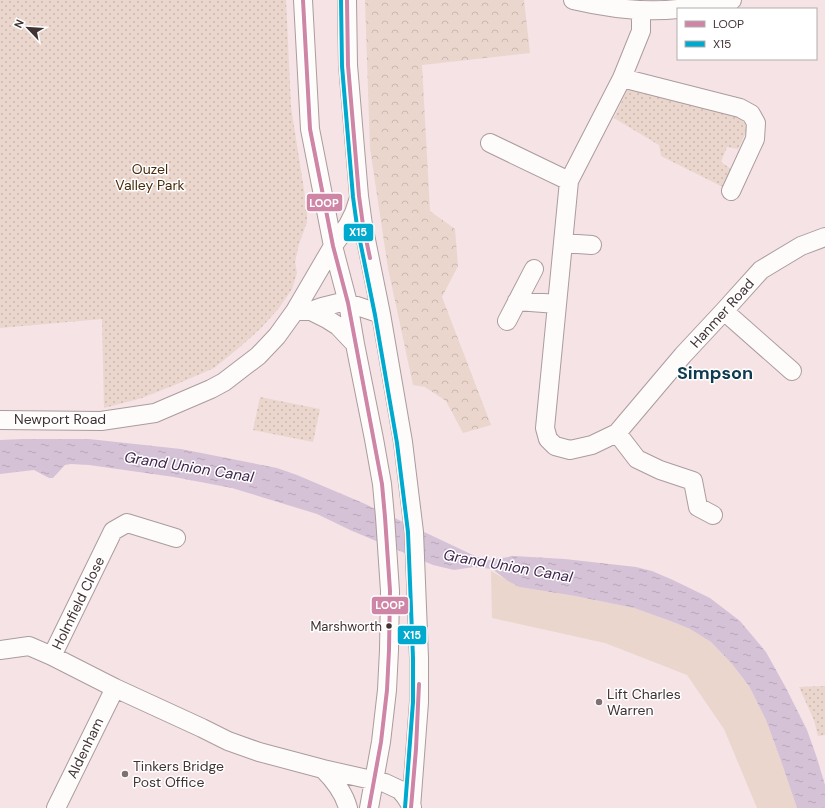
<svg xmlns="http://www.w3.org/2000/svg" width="825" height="808" viewBox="0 0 825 808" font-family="'DM Sans',sans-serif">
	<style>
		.grass { fill: #ead6cd }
		.forest { fill: url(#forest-crowns) }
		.park { fill: url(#park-dots) }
		.water { fill: url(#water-ripples) }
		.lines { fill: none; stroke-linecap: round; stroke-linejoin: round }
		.minor-casing { stroke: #ab9c9e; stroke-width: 20 }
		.minor { stroke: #fefbfb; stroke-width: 18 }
		.bus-1-casing { stroke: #fff; stroke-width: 7 }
		.bus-2-casing { stroke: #fff; stroke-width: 7 }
		.bus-1 { stroke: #cf85a5; stroke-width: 4 }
		.bus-2 { stroke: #00a9ce; stroke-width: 4 }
		.bus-dot { fill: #413233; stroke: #fff; stroke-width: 1.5 }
		.poi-dot { fill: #807072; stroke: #fff; stroke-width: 1.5 }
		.labels { text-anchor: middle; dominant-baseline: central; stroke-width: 3; stroke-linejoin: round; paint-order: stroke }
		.bus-label { font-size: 13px; fill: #413233; stroke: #fff; text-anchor: end }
		.park-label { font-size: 14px; fill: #482b0b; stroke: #fff }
		.street-label { font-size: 14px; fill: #413233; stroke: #fff }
		.poi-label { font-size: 14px; fill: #413233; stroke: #fff; text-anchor: start }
		.water-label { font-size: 15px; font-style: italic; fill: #40244c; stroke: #fff }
		.district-label { font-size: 18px; font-weight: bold; fill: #0e3b50; stroke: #fff }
		.line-badge { stroke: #fff; stroke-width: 1.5 }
		.badge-label { font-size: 11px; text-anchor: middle; font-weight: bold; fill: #fff }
	</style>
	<defs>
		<pattern id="forest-crowns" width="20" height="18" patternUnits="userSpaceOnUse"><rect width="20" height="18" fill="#ead6cd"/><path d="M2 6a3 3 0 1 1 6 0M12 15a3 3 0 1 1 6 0" fill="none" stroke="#cab8b0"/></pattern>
		<pattern id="park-dots" width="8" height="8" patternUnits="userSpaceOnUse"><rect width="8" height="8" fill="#ead6cd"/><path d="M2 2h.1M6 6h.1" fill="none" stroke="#cab8b0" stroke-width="1.8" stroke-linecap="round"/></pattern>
		<pattern id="water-ripples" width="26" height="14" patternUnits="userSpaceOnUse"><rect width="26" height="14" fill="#d6c2d7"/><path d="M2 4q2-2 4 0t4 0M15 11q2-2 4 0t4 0" fill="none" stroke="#b9a7b9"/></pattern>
	</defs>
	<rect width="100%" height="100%" fill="#f5e3e6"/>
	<!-- grass -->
	<path class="grass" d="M 491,571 L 519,587 L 575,596 L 634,608 L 673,622 L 690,629 L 711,642 L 732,664 L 749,686 L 766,720 L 781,761 L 797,808 L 757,808 L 724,729 L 687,675 L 605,643 L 492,618 Z"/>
	<!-- forest -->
	<path class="forest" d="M 365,0 L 524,0 L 530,53 L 422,65 L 430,211 L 455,229 L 458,266 L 442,297 L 491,425 L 463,433 L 446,401 L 425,387 L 413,385 L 388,268 L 370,148 Z"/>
	<!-- park -->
	<path class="park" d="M 0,0 L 286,0 L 291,107 L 307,209 L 307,222 L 299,244 L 295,262 L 297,273 L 292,289 L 279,308 L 261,328 L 240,347 L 214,368 L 177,384 L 142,398 L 104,408 L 102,319 L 0,328 Z
		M 628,88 L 736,112 L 748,128 L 738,149 L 727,147 L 721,162 L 731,169 L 723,187 L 661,156 L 659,145 L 614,118 Z
		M 260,397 L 320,409 L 313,442 L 253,430 Z
		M 825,686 L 825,735 L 818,736 L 814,720 L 799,687 Z"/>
	<!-- water -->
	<path class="water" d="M 23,439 L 89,439 L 181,449 L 277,468 L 297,475 L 363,503 L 477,557 L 489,560 L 514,556 L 565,559 L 636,567 L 652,571 L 673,580 L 710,598 L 740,621 L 766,652 L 786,688 L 807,730 L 817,758 L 825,785 L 825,808 L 797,808 L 781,761 L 766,720 L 749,686 L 732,664 L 711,642 L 690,629 L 673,622 L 634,608 L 575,596 L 519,587 L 508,581 L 492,569 L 474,567 L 454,570 L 433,565 L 350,530 L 317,514 L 232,488 L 174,477 L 89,465 L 71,464 L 65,465 L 53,478 L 49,478 L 34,470 L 0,474 L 0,440 Z"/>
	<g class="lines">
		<defs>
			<path id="minor" d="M 303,0 L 310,129 L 333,246 L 348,303 L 355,344 L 374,439 L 382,484 L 385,517 L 390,591 L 389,650 L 387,690 L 381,742 L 369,808
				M 347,0 L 348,65 L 359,196 L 363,225 L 381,314 L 403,442 L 414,532 L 419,658 L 419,702 L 411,808
				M 573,0 C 607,8 643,13 678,9
				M 679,9 L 704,6 L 732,0
				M 641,10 L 641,31 L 622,78 L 569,181 L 545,428 L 548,439 L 555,446 L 570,450 L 592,445 L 617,433 L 683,355 L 724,311 L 761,270 L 801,246 L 825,237
				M 622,78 L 740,108 L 751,114 L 756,123 L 755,139 L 731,191
				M 490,143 L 569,181
				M 563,243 L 592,245
				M 517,301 L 557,304
				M 295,311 L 311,311 L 322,307 L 338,303 L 348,303 L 381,314
				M 311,311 L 327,319 L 338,326 L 355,344
				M 724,311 L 792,371
				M 507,321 L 534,269
				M 0,420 L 101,421 L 155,413 L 211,389 L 224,382 L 258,356 L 277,336 L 295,311 L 333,246 L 348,225 L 354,213 L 359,198
				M 617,433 L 637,459 L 660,470 L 693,481 L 698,507 L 713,515
				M 0,650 L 29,646 L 52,656 L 115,688 L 202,728 L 228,741 L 259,752 L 323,769 L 385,783 L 400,790 L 405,796 L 412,807
				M 52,656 L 113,531 L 127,523 L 176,538
				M 323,769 C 334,780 344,793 348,808
				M 56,808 L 115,688"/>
		</defs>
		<!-- minor casing -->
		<use href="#minor" class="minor-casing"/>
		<!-- minor -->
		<use href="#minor" class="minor"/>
		<defs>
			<path id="bus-1" d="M 303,0 L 310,129 L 333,246 L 348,303 L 382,484 L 385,517 L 390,591 L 389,650 L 387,690 L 381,742 L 369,808
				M 347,0 L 348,65 L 359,196 L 363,225 L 370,258
				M 411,808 L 416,749 L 419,684"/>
			<path id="bus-2" d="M 341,0 L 342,66 L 353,197 L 357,226 L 375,315 L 397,443 L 408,532 L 413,658 L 413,702 L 405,808"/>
		</defs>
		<!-- bus-1 casing -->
		<use href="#bus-1" class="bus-1-casing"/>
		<!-- bus-2 casing -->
		<use href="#bus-2" class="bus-2-casing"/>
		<!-- bus-1 -->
		<use href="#bus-1" class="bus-1"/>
		<!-- bus-2 -->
		<use href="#bus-2" class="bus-2"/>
	</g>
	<!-- markers -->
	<circle class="bus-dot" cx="389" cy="626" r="3.5"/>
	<g class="poi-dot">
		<circle cx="599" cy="702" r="4"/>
		<circle cx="125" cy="774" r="4"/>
	</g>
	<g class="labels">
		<!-- bus labels -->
		<g class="bus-label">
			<text x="382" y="626">Marshworth</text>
		</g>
		<!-- park labels -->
		<g class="park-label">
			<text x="150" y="169">Ouzel<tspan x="150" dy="16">Valley Park</tspan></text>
		</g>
		<!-- street labels -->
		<g class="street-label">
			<text transform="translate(722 313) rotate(-48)">Hanmer Road</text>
			<text x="60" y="419">Newport Road</text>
			<text transform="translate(78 603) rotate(-64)">Holmfield Close</text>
			<text transform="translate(85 748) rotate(-64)">Aldenham</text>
		</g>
		<!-- poi labels -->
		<g class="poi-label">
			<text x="607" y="694">Lift Charles<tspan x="607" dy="16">Warren</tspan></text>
			<text x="133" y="766">Tinkers Bridge<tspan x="133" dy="16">Post Office</tspan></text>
		</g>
		<!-- water labels -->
		<g class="water-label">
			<text transform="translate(189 467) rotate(9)">Grand Union Canal</text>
			<text transform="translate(508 566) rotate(10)">Grand Union Canal</text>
		</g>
		<!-- district labels -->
		<g class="district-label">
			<text x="715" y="373">Simpson</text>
		</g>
	</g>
	<g class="line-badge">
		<rect x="306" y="193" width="37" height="19" rx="4" fill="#cf85a5"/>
		<rect x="343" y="223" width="31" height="19" rx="4" fill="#00a9ce"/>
		<rect x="371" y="596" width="38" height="19" rx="4" fill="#cf85a5"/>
		<rect x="397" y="625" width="30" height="20" rx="4" fill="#00a9ce"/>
	</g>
	<g class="badge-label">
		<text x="324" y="207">LOOP</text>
		<text x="358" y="236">X15</text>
		<text x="390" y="609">LOOP</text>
		<text x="412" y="639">X15</text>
	</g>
	<!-- legend -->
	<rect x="677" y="8" width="140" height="52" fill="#ffffff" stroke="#b3adad"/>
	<rect x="685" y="21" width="20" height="6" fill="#cf85a5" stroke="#b3adad"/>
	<text x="713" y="28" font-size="12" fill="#413233">LOOP</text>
	<rect x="685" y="41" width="20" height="6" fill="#00a9ce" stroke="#b3adad"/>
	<text x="713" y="48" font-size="12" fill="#413233">X15</text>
	<!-- north arrow -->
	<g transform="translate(28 28) rotate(295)" stroke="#ffffff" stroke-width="3" paint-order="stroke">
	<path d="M0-3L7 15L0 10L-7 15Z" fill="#413233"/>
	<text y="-6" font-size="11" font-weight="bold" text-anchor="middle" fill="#413233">N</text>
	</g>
</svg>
